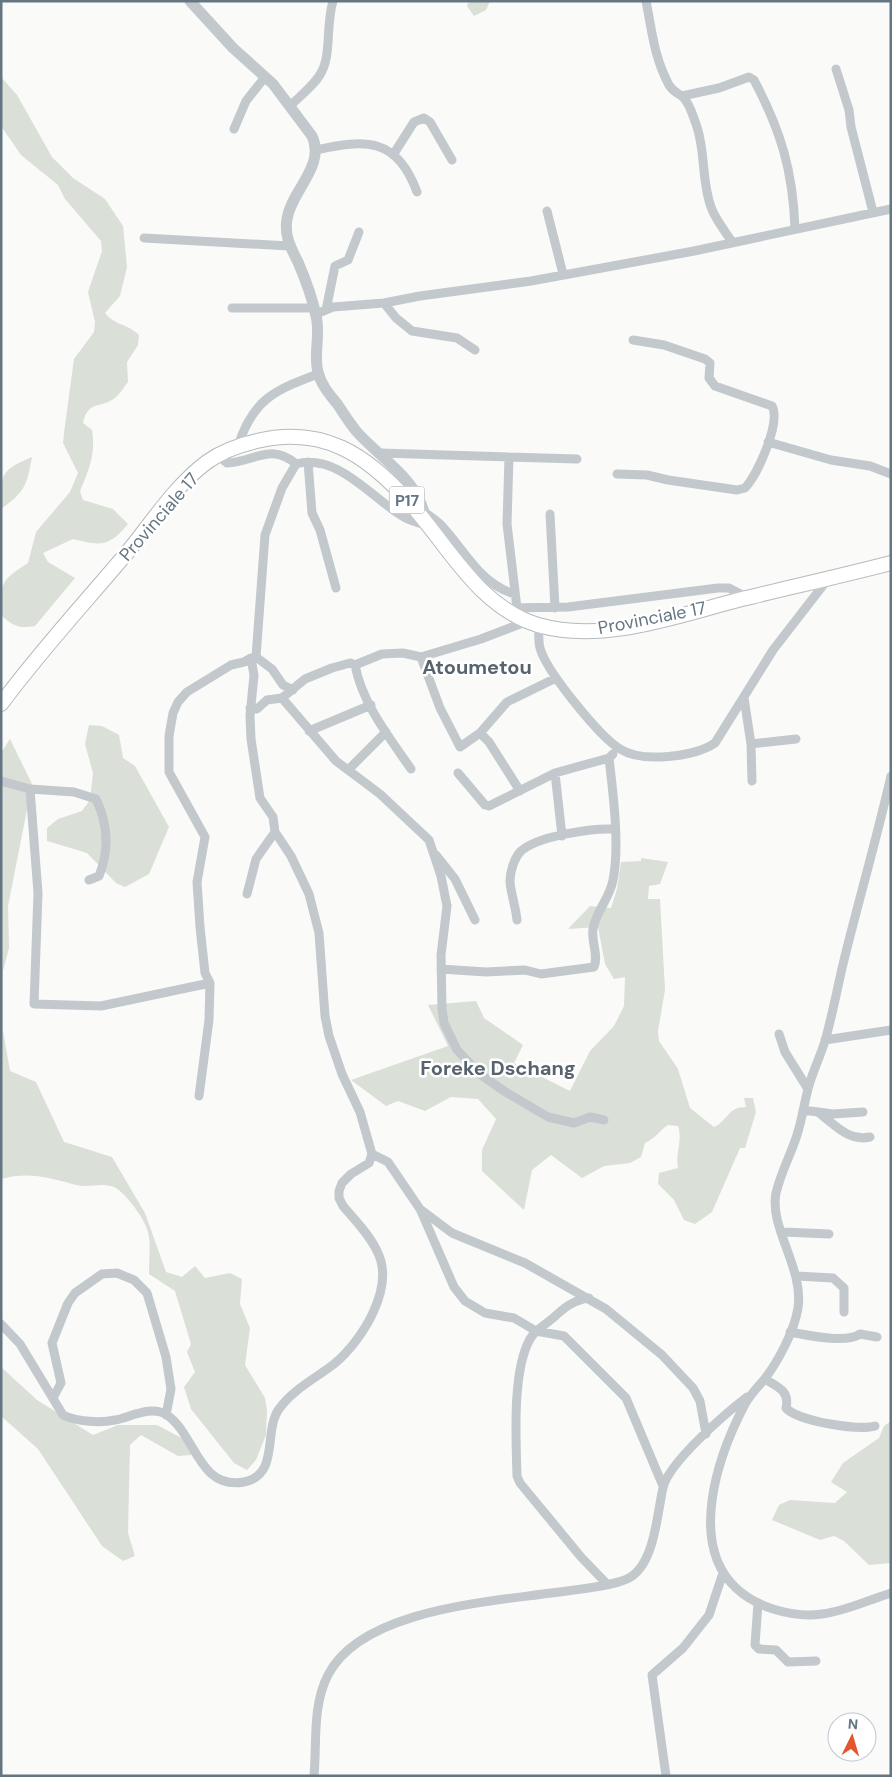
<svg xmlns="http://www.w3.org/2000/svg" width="892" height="1777" viewBox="0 0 892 1777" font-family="'DM Sans',sans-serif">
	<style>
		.green { fill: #dadfd7 }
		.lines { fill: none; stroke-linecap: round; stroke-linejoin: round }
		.primary-casing { stroke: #b5babe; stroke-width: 16 }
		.minor { stroke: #c3c8cc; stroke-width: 9 }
		.tertiary { stroke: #c3c8cc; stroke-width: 11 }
		.primary { stroke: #fff; stroke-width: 14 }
		.labels { text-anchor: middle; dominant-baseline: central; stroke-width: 5; stroke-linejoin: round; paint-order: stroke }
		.shield { fill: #fff; stroke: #939fa8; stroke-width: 1 }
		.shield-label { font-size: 16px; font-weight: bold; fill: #657683 }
		.street-label { font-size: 18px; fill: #657683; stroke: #fff }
		.quarter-label { font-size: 20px; font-weight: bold; fill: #57646e; stroke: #fff }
	</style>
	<rect width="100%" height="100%" fill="#fafaf8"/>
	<!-- green -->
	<path class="green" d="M 469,1 L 490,1 L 486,10 L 474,16 L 467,6 Z
		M 1,77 L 17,95 L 52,157 L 73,178 L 105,199 L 123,226 L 127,267 L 120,296 L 105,313 C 114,325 128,324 139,335 L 138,345 L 127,362 L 128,382 C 124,387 120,394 115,398 C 100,409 88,400 83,423 L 92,430 C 96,453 89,470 80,491 L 83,500 L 113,509 L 128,524 C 109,547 101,546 73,539 L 43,553 L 48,562 L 75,578 L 35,626 C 20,629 13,626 1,615 C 1,582 0,581 28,563 L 36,532 L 70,492 L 78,473 L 63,443 L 64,433 L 74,359 L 94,332 L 95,322 L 88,292 L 102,251 L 101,241 L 65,199 L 58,185 L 21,155 L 1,126 Z
		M 32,457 C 27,485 25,492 1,509 C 1,473 0,471 32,457 Z
		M 89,725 L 102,726 L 119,735 L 123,758 L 135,766 L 169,827 L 149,874 L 125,887 L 116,883 L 87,853 L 47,841 L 47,828 L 58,819 L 82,811 L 90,800 L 93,773 L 85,744 Z
		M 10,739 L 32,784 L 8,906 L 9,948 L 3,971 L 3,1031 L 10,1071 L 36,1082 L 64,1142 L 112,1157 L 145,1213 L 166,1272 L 182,1277 L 195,1266 L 205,1278 L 230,1273 L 242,1279 L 240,1304 L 250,1328 L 245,1365 L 265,1398 L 267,1410 L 266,1435 L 256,1460 L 247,1470 L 234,1463 L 191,1409 L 184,1387 L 195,1372 L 187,1352 L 191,1344 L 175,1291 L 149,1274 C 149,1261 151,1244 148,1232 C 145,1219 125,1192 114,1187 C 101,1182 89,1188 76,1185 C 51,1178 28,1171 1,1179 L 1,753 Z
		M 641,858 L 668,862 L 660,884 L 649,886 L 648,899 L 660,899 L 665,990 L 658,1031 L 659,1041 L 678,1069 L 690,1108 L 714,1127 C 729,1120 727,1107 746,1107 L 744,1098 L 753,1098 L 756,1112 L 745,1148 L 740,1148 L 712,1212 L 695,1224 L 684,1220 L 674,1200 L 658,1184 L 659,1173 L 678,1168 C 675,1153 683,1141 678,1126 L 668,1125 C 659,1131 655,1139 645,1143 L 641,1157 L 630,1163 L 604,1166 L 582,1178 L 551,1155 L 532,1170 L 524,1210 L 482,1171 L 482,1150 L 496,1119 L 478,1099 L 451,1097 L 425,1111 L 398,1101 L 386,1106 L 351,1080 L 448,1046 L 428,1005 L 476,1001 L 484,1018 L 523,1045 L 514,1063 L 570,1091 L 590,1051 L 614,1026 L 624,1006 L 625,977 L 614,979 L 605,964 L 598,927 L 568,929 L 590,906 L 611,908 L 617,889 L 621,862 L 641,861 Z
		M 1,1367 L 37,1400 L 93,1435 L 118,1425 L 157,1425 L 191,1443 L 191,1455 L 178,1456 L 141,1435 L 130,1445 L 128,1533 L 135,1556 L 123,1561 L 102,1546 L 38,1449 L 1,1416 Z
		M 891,1421 L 891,1563 L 869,1565 L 844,1541 L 834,1536 L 820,1540 L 772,1520 L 779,1505 L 790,1500 L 835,1503 L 847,1492 L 831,1482 L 843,1463 L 879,1438 L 884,1426 Z"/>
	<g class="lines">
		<defs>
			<path id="primary" d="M 1,704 C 38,654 80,608 120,561 C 148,529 172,488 207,462 C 222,451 239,445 257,441 C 323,425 367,455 409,502 C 448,545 478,607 538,625 C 604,644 678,615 742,599 C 791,587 841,576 891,563"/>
		</defs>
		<!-- primary casing -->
		<use href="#primary" class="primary-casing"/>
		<!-- minor -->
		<path class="minor" d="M 646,1 C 652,31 654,57 669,85 C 673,92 678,93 683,97 C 690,104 693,116 696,124 C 706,151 701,180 711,207 C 715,219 725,231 732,242
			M 836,69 L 849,110 L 851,127 L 873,212
			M 682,96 L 719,88 L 749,77 L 754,80 C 781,131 793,171 795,229
			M 290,106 C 300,96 316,84 322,71 C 331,54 326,24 333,1
			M 234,129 L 246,101 L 265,77
			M 316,150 C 365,139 397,137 417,192
			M 393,155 L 414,122 L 424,118 L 430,122 L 452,160
			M 547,211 L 563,274
			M 144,238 L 289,246
			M 384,303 L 396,318 L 412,331 L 457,338 L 475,350
			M 232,308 L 313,308
			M 326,310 L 335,266 L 348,260 L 359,232
			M 316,314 L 333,307 L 384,303 L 420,296 L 531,281 L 694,251 L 891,209
			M 768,442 L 831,460 L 870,466 L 891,474
			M 238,446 C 253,399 275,390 318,374
			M 380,453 L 577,459
			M 218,456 L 227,463 C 254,462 271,442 296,464
			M 509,457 L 507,524 L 517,608
			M 308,462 L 312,513 L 320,530 L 336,588
			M 617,474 L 647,475 L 668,480 L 737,490 L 745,488 C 758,474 781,422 772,406 L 715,386 L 709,378 L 710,363 L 705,359 L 664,345 L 633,340
			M 424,512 C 430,516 437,521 442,526 C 465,551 481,585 515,594
			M 550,514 L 555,608
			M 505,608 L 568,607 L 718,588 L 729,588 L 748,598
			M 539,625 C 539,633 538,640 540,648 C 546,671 600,737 620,749 C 642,763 694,757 715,743 L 773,650 L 828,579
			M 256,657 L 272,669 L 283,685 L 293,690
			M 421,657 L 440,708 L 460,747 L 480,733 L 507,702 L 556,678
			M 355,665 C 362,703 389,737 411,769
			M 282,698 L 336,761 L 380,794 L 429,840 L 441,876 L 447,906 L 441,955 L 442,1008 L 444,1023 L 457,1050 L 480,1074 L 504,1091 L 548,1117 L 574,1123 L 590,1117 L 604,1120
			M 744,698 L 751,744 L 752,781
			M 250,708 L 257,709 L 267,700 L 282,698 L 305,679 L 332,668 L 350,663 L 355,665 L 382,654 L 403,653 L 421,657 L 481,639 L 528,621
			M 309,731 L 371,705
			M 480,733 L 489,742 L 520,791
			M 751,744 L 796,739
			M 348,770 L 386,732
			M 458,773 L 485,805 L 489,806 L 555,773 L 609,758 L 613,754
			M 555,773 L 562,836
			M 891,776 C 877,837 860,896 845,956 C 838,984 833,1013 825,1041 C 820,1057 812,1073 808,1089 C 804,1104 802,1120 797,1135 C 791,1154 781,1172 776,1193 C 769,1228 804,1268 798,1308 C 794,1332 778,1362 763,1381 C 756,1389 749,1396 744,1406 C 718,1456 688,1543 736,1588 C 757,1608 794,1618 822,1614 C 846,1611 868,1600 891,1593
			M 1,781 L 30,789 L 74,792 L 96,799 C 108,824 109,851 99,876 L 89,880
			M 30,789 L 38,893 L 34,1004 L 101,1006 L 210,983
			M 436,855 L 455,879 L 475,920
			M 247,894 L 256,859 L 275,832
			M 517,920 C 516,908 510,890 510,881 C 510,872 514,859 520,852 C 536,836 592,828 614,829
			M 441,969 L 486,972 L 525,970 L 541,974 L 594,967 C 599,956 591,941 593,929 C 596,911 610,898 613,880 C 620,846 613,793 609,758
			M 779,1034 L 785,1052 L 808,1089
			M 825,1040 L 891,1030
			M 199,1096 L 209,1020 L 210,983 L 205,973 L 200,927 L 197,882 L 205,837 L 169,772 L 169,736 L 173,713 L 178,702 L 187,692 L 231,665 L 244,662 L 251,658
			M 803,1110 L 833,1114 L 863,1112
			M 819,1113 C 835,1125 849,1142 870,1137
			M 372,1154 L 388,1162 L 420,1209 L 452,1233 L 525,1263 L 606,1309 L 662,1355 L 693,1388 L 700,1401 L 706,1434
			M 421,1211 L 454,1287 L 465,1301 L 485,1313 L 514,1318 L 536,1331 L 564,1336 L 626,1398 L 663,1486
			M 783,1232 L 829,1234
			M 797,1276 L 833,1278 L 844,1288 L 844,1312
			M 589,1298 C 573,1300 564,1308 553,1318 C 545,1325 535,1330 530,1339 C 512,1371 516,1439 517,1476 L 520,1483 L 581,1557 L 606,1583
			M 1,1324 L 20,1344 L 63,1415 C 77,1422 101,1423 115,1420 C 131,1417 151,1405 167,1415 C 196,1435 198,1490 244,1482 C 280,1475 263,1431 279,1409 C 292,1390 316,1378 334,1364 C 362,1341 396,1287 377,1251 C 369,1234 355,1220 343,1206 L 339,1198 L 339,1191 L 342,1183 L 351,1174 L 369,1163 L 372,1154 L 360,1112 L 342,1074 L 329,1036 L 325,1016 L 319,933 L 309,894 L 291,856 L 275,832 L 273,817 L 260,798 L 251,739 L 250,716 L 254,675 L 251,658 L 256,657 L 265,535 L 282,488 L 296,464 C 339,453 372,499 404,517 C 411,521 419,523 426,525
			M 790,1332 C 807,1335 846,1344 860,1334 L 877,1337
			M 765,1379 C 778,1387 790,1391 786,1408 C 797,1421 859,1431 875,1426
			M 53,1398 L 61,1383 L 52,1343 L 68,1303 L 75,1293 L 102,1274 L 117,1273 L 134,1280 L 147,1293 L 166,1357 L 171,1389 L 166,1415
			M 758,1603 L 755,1645 L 759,1649 L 776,1650 L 788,1662 L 816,1661
			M 314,1776 C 317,1743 312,1706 328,1675 C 361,1610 487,1602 551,1593 C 571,1590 612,1587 629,1578 C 655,1564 657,1513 663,1488 C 668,1463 726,1413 747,1397
			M 666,1776 L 652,1675 L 683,1648 L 709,1615 L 723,1573"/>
		<!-- tertiary -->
		<path class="tertiary" d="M 190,1 L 233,48 L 273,84 L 312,136 C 326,166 291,191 287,219 C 284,236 291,248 298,262 C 304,276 313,301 316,316 C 321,335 313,354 318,372 C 321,385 330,395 338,405 C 344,414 350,424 357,432 C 381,459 418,479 425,517"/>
		<!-- primary -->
		<use href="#primary" class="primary"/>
	</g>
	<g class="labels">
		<!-- shield labels -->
		<rect class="shield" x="389.5" y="486.5" width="35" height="27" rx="4"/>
		<g class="shield-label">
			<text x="407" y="500">P17</text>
		</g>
		<!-- street labels -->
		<g class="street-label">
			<text transform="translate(159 517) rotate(-49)">Provinciale 17</text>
			<text transform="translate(652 618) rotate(-11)">Provinciale 17</text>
		</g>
		<!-- quarter labels -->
		<g class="quarter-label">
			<text x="477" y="667">Atoumetou</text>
			<text x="498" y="1068">Foreke Dschang</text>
		</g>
	</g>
	<!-- border -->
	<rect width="892" height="1777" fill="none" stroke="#657683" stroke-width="5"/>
	<!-- north arrow -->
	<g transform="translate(852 1737) rotate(5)"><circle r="24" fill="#ffffff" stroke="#c1c8cd"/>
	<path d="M0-4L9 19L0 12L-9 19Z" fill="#e4572e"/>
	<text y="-8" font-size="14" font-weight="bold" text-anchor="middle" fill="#657683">N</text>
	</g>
</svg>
